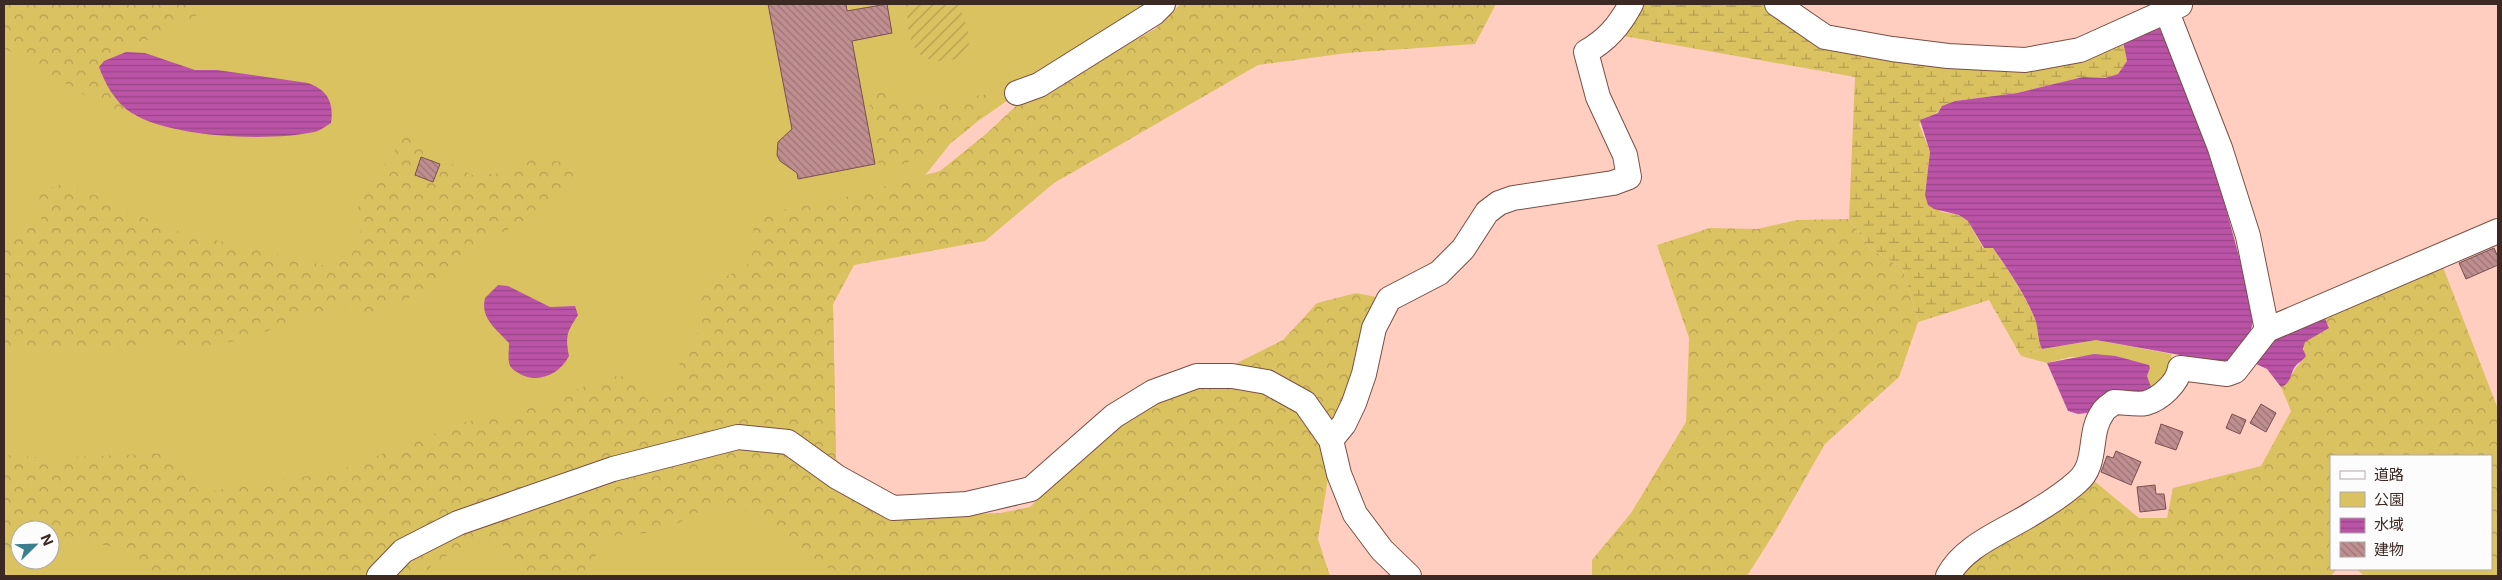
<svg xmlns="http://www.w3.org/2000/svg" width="2502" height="580" viewBox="0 0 2502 580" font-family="Inter,'Noto Sans JP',sans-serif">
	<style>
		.green { fill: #dbc261; fill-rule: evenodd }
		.forest { fill: url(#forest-crowns) }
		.wetland { fill: url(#wetland-marsh) }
		.garden { fill: url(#garden-furrows) }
		.water { fill: url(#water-rules) }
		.building { fill: url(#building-back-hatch); stroke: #7a4f51 }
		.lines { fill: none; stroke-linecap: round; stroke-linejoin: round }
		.minor-casing { stroke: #784f44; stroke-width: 26 }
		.minor { stroke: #fff; stroke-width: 24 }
	</style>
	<defs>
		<pattern id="forest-crowns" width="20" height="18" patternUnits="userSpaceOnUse" patternTransform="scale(1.25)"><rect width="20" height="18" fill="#dbc261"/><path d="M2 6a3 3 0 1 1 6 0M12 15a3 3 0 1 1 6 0" fill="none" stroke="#b39e50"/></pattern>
		<pattern id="wetland-marsh" width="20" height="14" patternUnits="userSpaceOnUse" patternTransform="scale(1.25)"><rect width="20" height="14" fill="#dbc261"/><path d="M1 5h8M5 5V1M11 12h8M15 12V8" fill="none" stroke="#b39e50"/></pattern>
		<pattern id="garden-furrows" width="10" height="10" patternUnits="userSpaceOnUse" patternTransform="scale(1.25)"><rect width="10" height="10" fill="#dbc261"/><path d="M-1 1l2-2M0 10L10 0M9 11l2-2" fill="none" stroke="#b39e50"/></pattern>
		<pattern id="water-rules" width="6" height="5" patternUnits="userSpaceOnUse" patternTransform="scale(1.25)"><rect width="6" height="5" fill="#bb53a7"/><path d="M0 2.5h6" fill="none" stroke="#994588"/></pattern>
		<pattern id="building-back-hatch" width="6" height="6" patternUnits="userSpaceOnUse" patternTransform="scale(1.25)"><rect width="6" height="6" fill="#bf8e90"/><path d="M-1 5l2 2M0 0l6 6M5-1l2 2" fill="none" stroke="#9c7475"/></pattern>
	</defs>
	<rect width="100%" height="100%" fill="#ffcec1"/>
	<!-- green -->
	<path class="green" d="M 4,4 L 1147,4 L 978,121 L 950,144 L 854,265 L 833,304 L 836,459 L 887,518 L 933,576 L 4,576 ZM 20,530 L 50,530 L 50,560 L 20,560 Z
		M 2096,340 L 2171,354 L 2172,366 L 2153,392 L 2147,376 L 2150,368 L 2149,365 L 2116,356 L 2070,357 L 2047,363 L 2021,356 L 2042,349 Z"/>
	<!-- forest -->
	<path class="forest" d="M 4,4 L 188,4 L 204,12 L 104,61 L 99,67 L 106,85 L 126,108 L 122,117 L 4,48 Z
		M 1181,4 L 1496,4 L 1475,44 L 1347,53 L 1258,65 L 1054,183 L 985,241 L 854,265 L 833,304 L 836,459 L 887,518 L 1000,513 L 1030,507 L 1117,423 L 1283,340 L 1317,303 L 1356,293 L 1381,298 L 1337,424 L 1318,539 L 1330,576 L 839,576 L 737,504 L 708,507 L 662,532 L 610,536 L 596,553 L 594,576 L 522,576 L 499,539 L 463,547 L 431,564 L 431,576 L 148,576 L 146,572 L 119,548 L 66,538 L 50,545 L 50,530 L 20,530 L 20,556 L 4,556 L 4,455 L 50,458 L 168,453 L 200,493 L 338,471 L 465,422 L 531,408 L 610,376 L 631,377 L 642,395 L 651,403 L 670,397 L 682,356 L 699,331 L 700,288 L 747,267 L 756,214 L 827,202 L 940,171 L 986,134 L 1020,102 L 1155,29 Z
		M 881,87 L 892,100 L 905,103 L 993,94 L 994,98 C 967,143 926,155 880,173 L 867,89 Z
		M 406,134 L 447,161 L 474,176 L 511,172 L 538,156 L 574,166 L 572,191 L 546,204 L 516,226 L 469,247 L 419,293 L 388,308 L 373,321 L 341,305 L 296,319 L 249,339 L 199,347 L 171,344 L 158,331 L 124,352 L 4,352 L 4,235 L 42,224 L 37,193 L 66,182 L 172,230 L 335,268 L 360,233 L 358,203 Z
		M 1849,219 L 1870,248 L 1903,269 L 1918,322 L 1899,377 L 1825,444 L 1773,535 L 1747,576 L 1592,576 L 1592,560 L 1631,513 L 1686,422 L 1689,338 L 1657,245 L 1710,228 L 1757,229 L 1797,220 Z
		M 2441,262 L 2498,409 L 2498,576 L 2364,576 L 2357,569 L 2491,569 L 2491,456 L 2331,456 L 2331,569 L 2337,569 L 2331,576 L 1953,576 L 2087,475 L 2139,518 L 2167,518 L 2173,488 L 2261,466 L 2291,411 L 2281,387 C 2289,384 2293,368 2304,359 L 2304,342 L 2329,327 L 2322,313 Z"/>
	<!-- wetland -->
	<path class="wetland" d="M 1635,4 L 1769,4 L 1821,41 L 1994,66 L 2123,41 L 2127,61 L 2118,74 L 2105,78 L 2083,77 L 2017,93 L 1955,101 L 1919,124 L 1930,152 L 1925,195 L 1941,212 L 1959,215 L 1968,221 L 1983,248 L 1993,248 C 2009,271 2024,294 2035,319 C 2040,329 2037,339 2042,349 L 2021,356 L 1989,300 L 1918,322 L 1903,269 L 1870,248 L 1849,219 L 1855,77 L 1618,35 Z"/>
	<!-- garden -->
	<path class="garden" d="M 906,4 L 959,4 C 962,15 970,30 969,42 C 968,63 934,66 921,55 C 907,44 908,20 906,4 Z"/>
	<!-- water -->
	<path class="water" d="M 2159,27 L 2208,142 L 2244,275 L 2253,321 L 2251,330 L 2233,360 L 2225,363 L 2096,340 L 2042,349 C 2037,339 2039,329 2035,319 C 2025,294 2009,271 1993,248 L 1984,248 L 1968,221 L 1959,215 L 1934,209 L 1928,205 L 1925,195 L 1930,152 L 1920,120 L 1938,113 L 1942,106 L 1955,101 L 2017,93 L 2083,77 L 2105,78 L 2118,74 L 2127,61 L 2123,41 Z
		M 126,52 L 145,53 L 195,70 L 217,70 L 308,83 C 328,90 334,103 331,123 C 326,126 320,131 314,132 C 269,142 162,138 126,109 C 113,98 105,83 99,67 L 104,61 Z
		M 498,285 L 508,286 L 550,307 L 575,306 L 578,315 C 567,332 565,336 569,356 C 560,374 538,384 520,374 C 515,371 510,368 509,363 C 508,357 509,349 509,343 C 496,329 480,318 485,298 Z
		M 2324,316 L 2329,328 L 2305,342 L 2303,349 L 2306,356 C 2303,361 2297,363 2294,368 C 2290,376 2291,383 2281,387 L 2267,369 L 2252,362 L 2274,337 Z
		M 2094,354 L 2116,356 L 2149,365 L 2150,368 L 2147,376 L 2153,392 L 2096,402 L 2087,413 L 2078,414 L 2068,411 L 2047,363 Z"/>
	<!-- building -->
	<path class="building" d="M 768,4 L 846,4 L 847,11 L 887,4 L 892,33 L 852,41 L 875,164 L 798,179 L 797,173 L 780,161 L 777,155 L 778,142 L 792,129 Z
		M 421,157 L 440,164 L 433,182 L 415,175 Z
		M 2494,248 L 2498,257 L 2498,265 L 2466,279 L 2459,263 Z
		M 2261,404 L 2276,413 L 2266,432 L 2250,423 Z
		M 2232,414 L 2246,420 L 2240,434 L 2226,428 Z
		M 2161,424 L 2183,432 L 2176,450 L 2155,443 Z
		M 2116,451 L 2141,462 L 2131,485 L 2101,472 L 2107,456 L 2113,458 Z
		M 2155,485 L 2156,494 L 2164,494 L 2166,509 L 2140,512 L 2137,487 Z"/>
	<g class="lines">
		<defs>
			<path id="minor" d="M 1777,4 L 1825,37 L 1892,49 L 1948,56 L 2025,60 L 2080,50 L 2180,5
				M 1017,93 L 1039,85 L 1154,13 L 1163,4
				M 2267,330 L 2498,231
				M 1331,440 L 1344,424 L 1354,403 L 1364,374 L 1374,328 L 1389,299 L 1439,273 L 1463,249 L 1487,212 L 1499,203 L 1513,198 L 1613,183 L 1629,177 L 1625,155 L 1598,97 L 1586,52 C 1607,40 1619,26 1631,4
				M 379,576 L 403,551 L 458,523 L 613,469 L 738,437 L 788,442 L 837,477 L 893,508 L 967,504 L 1031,489 L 1114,416 L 1153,392 L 1197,376 L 1232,376 L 1267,382 L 1305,403 L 1331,440 L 1339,474 L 1355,514 L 1382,550 L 1409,576
				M 1948,576 C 1964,545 2005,531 2033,513 C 2048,504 2064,494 2077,482 C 2099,464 2087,433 2103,412 C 2105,408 2111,405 2114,402 C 2124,402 2137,405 2146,403 C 2160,399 2178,383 2180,368 L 2227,374 L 2235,371 L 2267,330 L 2248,236 L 2220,148 L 2167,12"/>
		</defs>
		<!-- minor casing -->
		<use href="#minor" class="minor-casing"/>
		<!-- minor -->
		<use href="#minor" class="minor"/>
	</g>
	<!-- border -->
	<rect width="2502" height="580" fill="none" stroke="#3c2924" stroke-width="10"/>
	<!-- legend -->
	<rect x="2330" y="455" width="162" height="115" fill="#fcfcfc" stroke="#afa8a6"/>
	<rect x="2340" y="471" width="25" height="8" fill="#ffffff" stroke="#afa8a6"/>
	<text x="2374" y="480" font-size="15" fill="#3c2924">道路</text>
	<rect x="2340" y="492" width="25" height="15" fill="#dbc261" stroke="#afa8a6"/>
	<text x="2374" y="505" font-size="15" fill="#3c2924">公園</text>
	<rect x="2340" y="518" width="25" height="15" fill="url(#water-rules)" stroke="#afa8a6"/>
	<text x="2374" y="530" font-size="15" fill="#3c2924">水域</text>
	<rect x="2340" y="542" width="25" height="15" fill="url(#building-back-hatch)" stroke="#afa8a6"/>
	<text x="2374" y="555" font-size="15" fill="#3c2924">建物</text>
	<!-- north arrow -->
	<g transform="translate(35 545) rotate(67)"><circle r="24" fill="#fcfcfc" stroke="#afa8a6"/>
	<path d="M0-4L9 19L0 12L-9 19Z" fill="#3b7f8f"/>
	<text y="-8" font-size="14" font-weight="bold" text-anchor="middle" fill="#3c2924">N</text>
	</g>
</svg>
